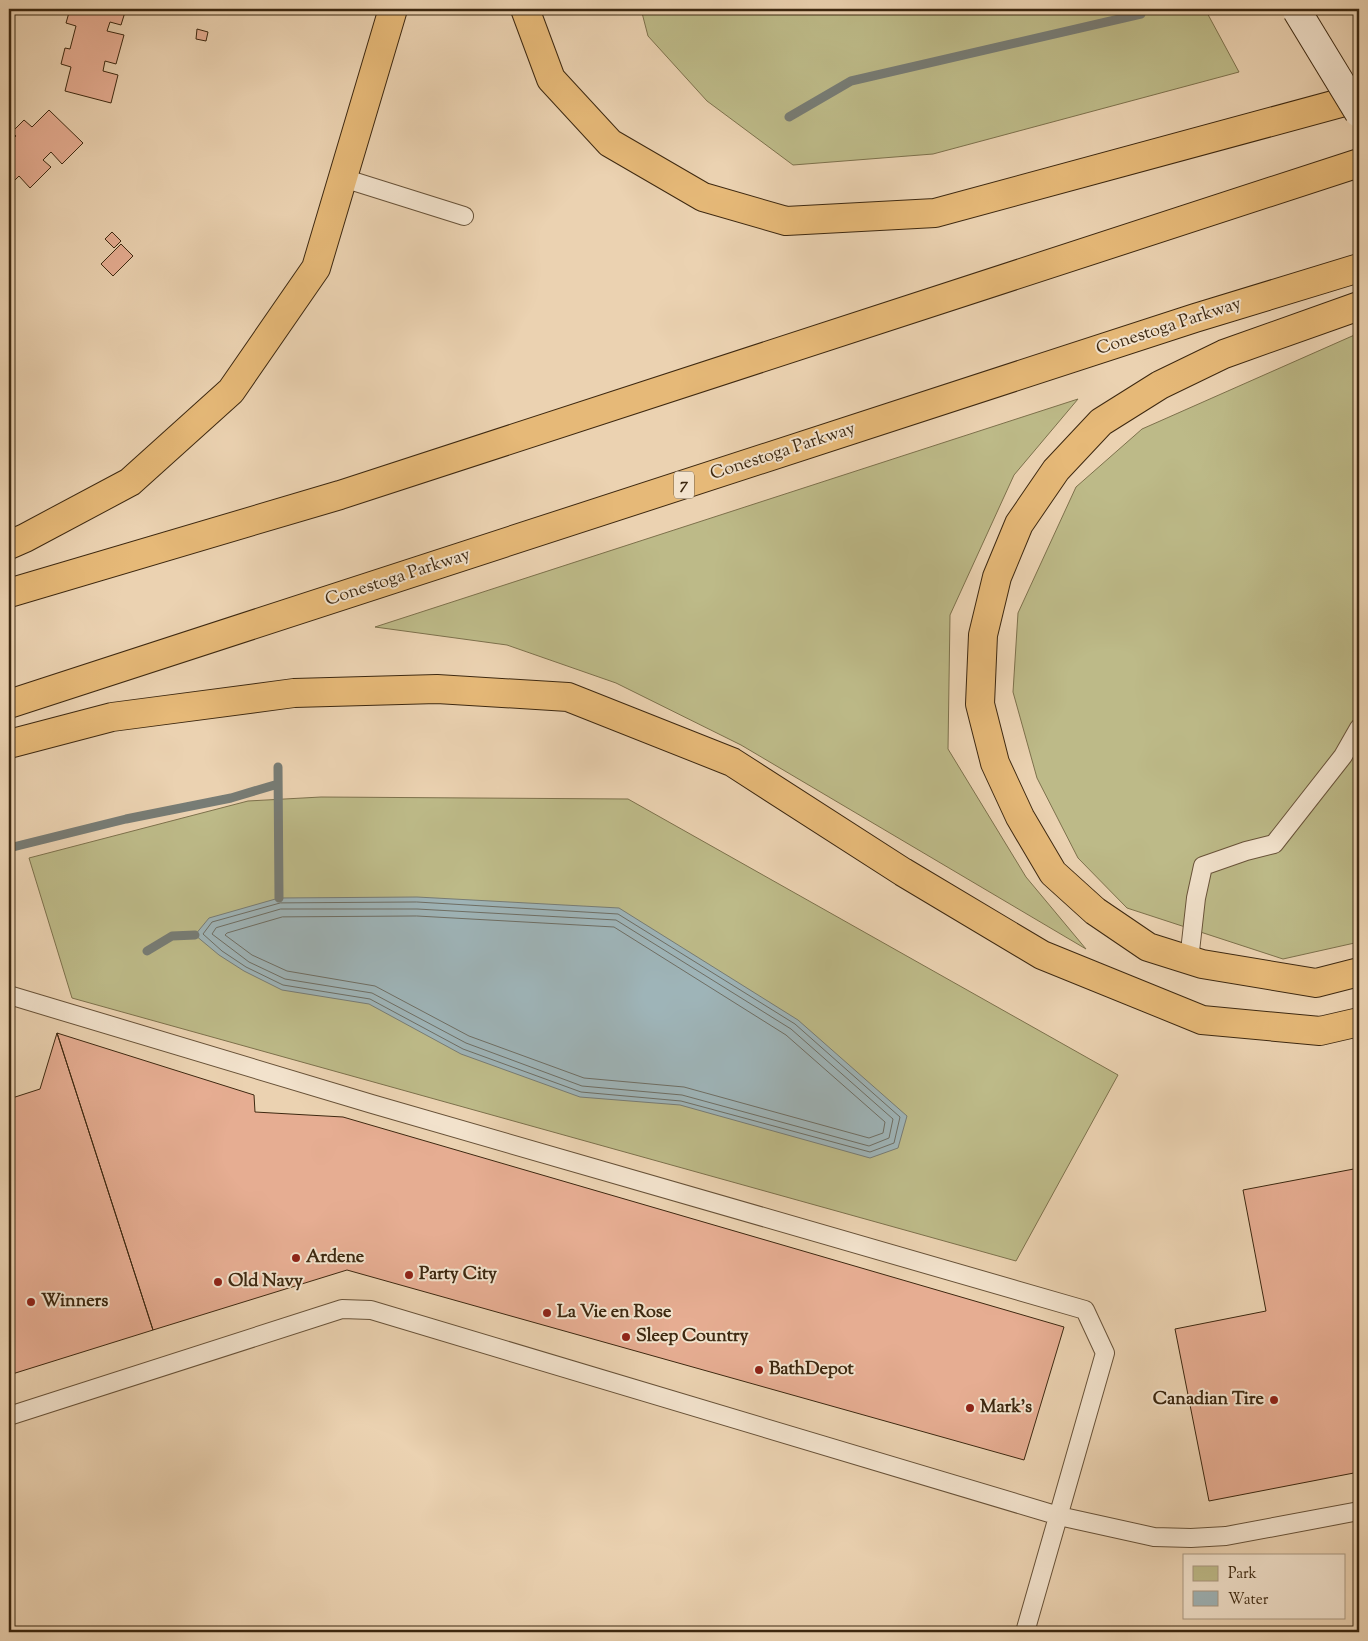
<svg xmlns="http://www.w3.org/2000/svg" width="1368" height="1641" viewBox="0 0 1368 1641" font-family="'Sorts Mill Goudy',serif">
	<style>
		.green { fill: #bdba88; stroke: #7d714c }
		.water { fill: #9eb4b8; stroke: #777c75 }
		.lines { fill: none; stroke-linecap: round; stroke-linejoin: round }
		.shore { stroke: #6e6e64; stroke-width: 1 }
		.stream { stroke: #777c75; stroke-width: 9 }
		.building { fill: #e6ad92; stroke: #3d2810 }
		.lane-casing { stroke: #685238; stroke-width: 20 }
		.highway-casing { stroke: #3d2810; stroke-width: 30 }
		.lane { stroke: #f2e2cc; stroke-width: 18 }
		.highway { stroke: #e6b978; stroke-width: 28 }
		.secondary-bridge-casing { stroke: #3d2810; stroke-width: 30; stroke-linecap: butt }
		.secondary-bridge { stroke: #f2e2cc; stroke-width: 28 }
		.poi-dot { fill: #8f2418; stroke: #f2e2cc; stroke-width: 2 }
		.labels { text-anchor: middle; dominant-baseline: central; stroke-width: 4; stroke-linejoin: round; paint-order: stroke }
		.shield { fill: #f2e2cc; stroke: #736048; stroke-width: 1 }
		.shield-label { font-size: 16px; font-weight: bold; fill: #3d2810 }
		.street-label { font-size: 18px; fill: #3d2810; stroke: #f2e2cc }
		.poi-label { font-size: 18px; font-weight: bold; fill: #3d2810; stroke: #f2e2cc; text-anchor: start }
	</style>
	<rect width="100%" height="100%" fill="#ebd2b1"/>
	<filter id="stains"><feTurbulence type="fractalNoise" baseFrequency=".004" numOctaves="4"/><feColorMatrix values="0 0 0 0 .2 0 0 0 0 .09 0 0 0 0 .02 0 0 0 .5 -.17"/></filter>
	<radialGradient id="worn" r=".72"><stop offset=".6" stop-color="#630" stop-opacity="0"/><stop offset="1" stop-color="#630" stop-opacity=".3"/></radialGradient>
	<!-- green -->
	<path class="green" d="M 641,9 L 1205,9 L 1239,72 L 933,154 L 793,165 L 707,101 L 648,36 Z
		M 1359,333 L 1359,942 L 1283,959 L 1127,908 L 1078,858 L 1037,778 L 1013,692 L 1018,613 L 1076,487 L 1142,429 Z
		M 1078,399 L 1014,475 L 950,615 L 948,749 L 1026,877 L 1086,949 L 741,745 L 616,683 L 507,645 L 375,627 Z
		M 321,797 L 628,799 L 1118,1075 L 1016,1261 L 72,998 L 29,858 L 248,801 Z"/>
	<!-- water -->
	<path class="water" d="M 417,897 L 619,908 L 798,1020 L 907,1116 L 898,1148 L 870,1158 L 680,1105 L 580,1097 L 461,1054 L 369,1004 L 282,990 L 244,971 L 219,955 L 195,935 L 209,918 L 279,898 Z"/>
	<g class="lines">
		<!-- shore -->
		<path class="shore" d="M 417,902 L 618,914 L 795,1024 L 900,1117 L 894,1143 L 870,1152 L 681,1101 L 581,1092 L 463,1049 L 370,999 L 283,985 L 246,967 L 222,951 L 203,934 L 212,922 L 280,903 Z
			M 281,909 L 417,909 L 616,920 L 791,1029 L 893,1119 L 889,1138 L 869,1146 L 682,1095 L 582,1086 L 466,1043 L 372,993 L 285,979 L 249,962 L 212,934 L 216,928 Z
			M 417,916 L 614,927 L 786,1035 L 885,1122 L 883,1133 L 869,1138 L 684,1087 L 584,1078 L 469,1036 L 375,986 L 287,971 L 252,955 L 225,935 L 227,933 L 282,917 Z"/>
		<!-- stream -->
		<path class="stream" d="M 789,117 L 851,81 L 1141,14
			M 278,767 L 279,898
			M 9,848 L 126,819 L 231,798 L 278,784
			M 147,951 L 172,936 L 195,935"/>
	</g>
	<!-- building -->
	<path class="building" d="M 70,9 L 126,9 L 121,25 L 110,22 L 107,31 L 124,35 L 116,64 L 105,61 L 103,71 L 118,75 L 111,103 L 65,91 L 71,67 L 61,64 L 65,48 L 70,49 L 76,26 L 66,23 Z
		M 197,29 L 208,32 L 206,41 L 196,39 Z
		M 49,110 L 83,143 L 62,164 L 51,152 L 43,160 L 51,167 L 30,188 L 19,176 L 9,186 L 9,143 L 16,136 L 12,132 L 24,120 L 32,127 Z
		M 112,232 L 121,241 L 114,248 L 105,239 Z
		M 121,244 L 133,256 L 113,276 L 101,264 Z
		M 57,1033 L 254,1095 L 255,1112 L 343,1117 L 1064,1327 L 1024,1460 L 347,1270 L 153,1330 Z
		M 57,1033 L 153,1330 L 9,1375 L 9,1099 L 40,1089 Z
		M 1359,1168 L 1359,1472 L 1209,1501 L 1175,1329 L 1266,1311 L 1243,1190 Z"/>
	<g class="lines">
		<defs>
			<path id="lane" d="M 343,178 L 464,216
				M 1189,960 L 1196,898 L 1203,866 L 1246,851 L 1274,844 L 1343,756 L 1359,728
				M 9,995 L 372,1104 L 1085,1310 L 1105,1353 L 1025,1632
				M 9,1416 L 342,1309 L 371,1310 L 1059,1516 L 1154,1537 L 1191,1538 L 1226,1536 L 1359,1511"/>
			<path id="highway" d="M 525,9 L 551,79 L 610,143 L 703,197 L 786,221 L 935,213 L 1359,98
				M 1359,306 L 1224,354 L 1160,385 L 1101,422 L 1056,470 L 1019,524 L 997,577 L 983,635 L 980,704 L 995,763 L 1020,817 L 1053,873 L 1095,911 L 1148,947 L 1202,964 L 1316,983 L 1359,972
				M 9,545 L 25,538 L 130,482 L 231,391 L 316,268 L 393,9
				M 9,593 L 340,495 L 1359,163
				M 9,704 L 1195,318 L 1359,268
				M 9,744 L 112,717 L 294,693 L 437,689 L 568,697 L 732,762 L 903,872 L 1042,955 L 1202,1020 L 1320,1031 L 1359,1022"/>
		</defs>
		<!-- lane casing -->
		<use href="#lane" class="lane-casing"/>
		<!-- highway casing -->
		<use href="#highway" class="highway-casing"/>
		<!-- lane -->
		<use href="#lane" class="lane"/>
		<!-- highway -->
		<use href="#highway" class="highway"/>
		<defs>
			<path id="secondary-bridge" d="M 1297,11 L 1359,113"/>
		</defs>
		<!-- secondary-bridge casing -->
		<use href="#secondary-bridge" class="secondary-bridge-casing"/>
		<!-- secondary-bridge -->
		<use href="#secondary-bridge" class="secondary-bridge"/>
	</g>
	<!-- markers -->
	<g class="poi-dot">
		<circle cx="296" cy="1258" r="5"/>
		<circle cx="409" cy="1275" r="5"/>
		<circle cx="218" cy="1282" r="5"/>
		<circle cx="31" cy="1302" r="5"/>
		<circle cx="547" cy="1313" r="5"/>
		<circle cx="626" cy="1337" r="5"/>
		<circle cx="759" cy="1370" r="5"/>
		<circle cx="1274" cy="1400" r="5"/>
		<circle cx="970" cy="1408" r="5"/>
	</g>
	<g class="labels">
		<!-- shield labels -->
		<rect class="shield" x="674" y="471.5" width="20" height="27" rx="4"/>
		<g class="shield-label">
			<text x="684" y="485">7</text>
		</g>
		<!-- street labels -->
		<g class="street-label">
			<text transform="translate(1169 327) rotate(-18)">Conestoga Parkway</text>
			<text transform="translate(783 452) rotate(-18)">Conestoga Parkway</text>
			<text transform="translate(398 578) rotate(-18)">Conestoga Parkway</text>
		</g>
		<!-- poi labels -->
		<g class="poi-label">
			<text x="306" y="1258">Ardene</text>
			<text x="419" y="1275">Party City</text>
			<text x="228" y="1282">Old Navy</text>
			<text x="41" y="1302">Winners</text>
			<text x="557" y="1313">La Vie en Rose</text>
			<text x="636" y="1337">Sleep Country</text>
			<text x="769" y="1370">BathDepot</text>
			<text x="1264" y="1400" text-anchor="end">Canadian Tire</text>
			<text x="980" y="1408">Mark's</text>
		</g>
	</g>
	<!-- margin -->
	<rect width="1368" height="1641" fill="none" stroke="#ebd2b1" stroke-width="30"/>
	<rect x="10" y="10" width="1348" height="1621" fill="none" stroke="#3d2810" stroke-width="2.5"/>
	<rect x="15" y="15" width="1338" height="1611" fill="none" stroke="#3d2810"/>
	<!-- legend -->
	<rect x="1183" y="1554" width="162" height="65" fill="#f2e2cc" stroke="#aa9881"/>
	<rect x="1193" y="1566" width="25" height="15" fill="#bdba88" stroke="#aa9881"/>
	<text x="1228" y="1578" font-size="15" fill="#3d2810">Park</text>
	<rect x="1193" y="1591" width="25" height="15" fill="#9eb4b8" stroke="#aa9881"/>
	<text x="1228" y="1604" font-size="15" fill="#3d2810">Water</text>
	<rect width="100%" height="100%" filter="url(#stains)"/>
	<rect width="100%" height="100%" fill="url(#worn)"/>
</svg>
